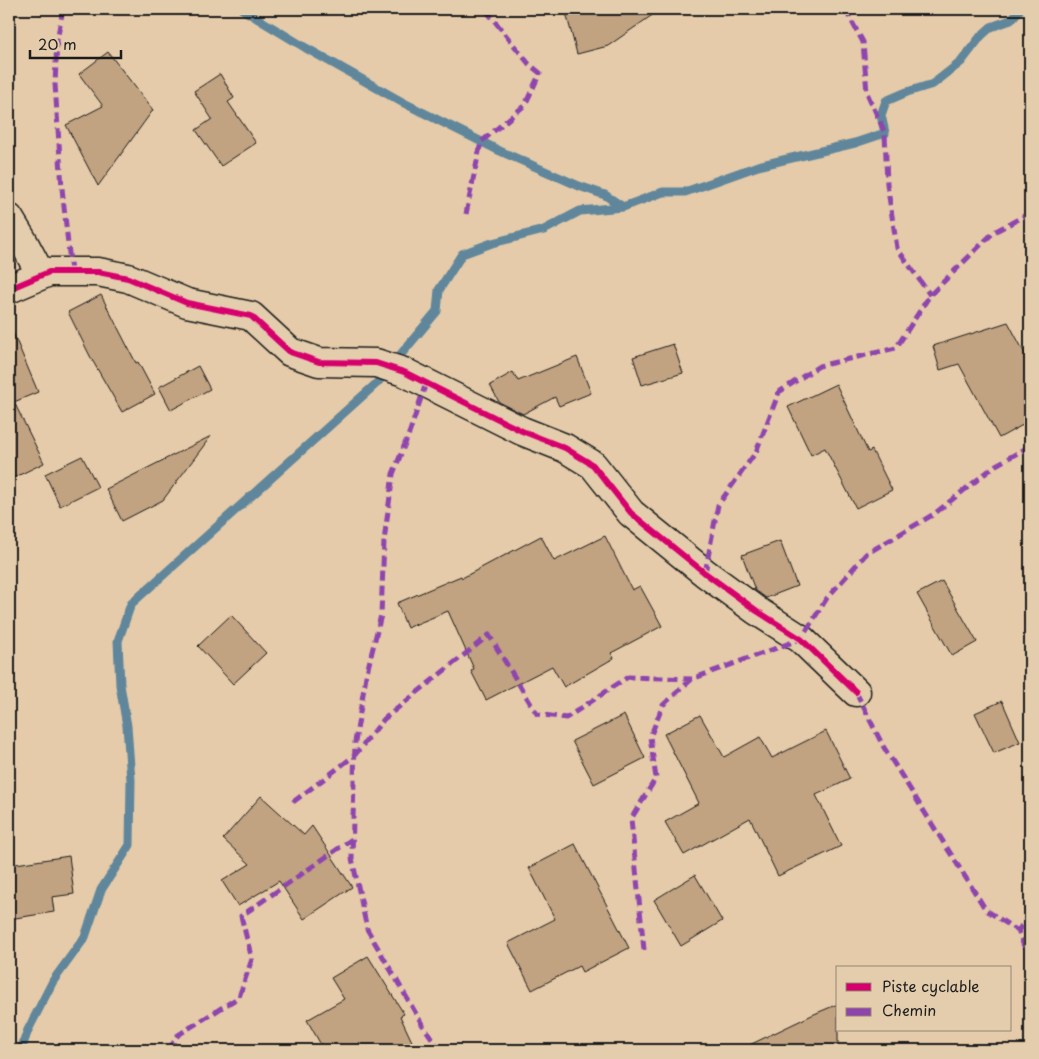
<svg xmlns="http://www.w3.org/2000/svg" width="1039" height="1059" viewBox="0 0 1039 1059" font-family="'Playpen Sans',sans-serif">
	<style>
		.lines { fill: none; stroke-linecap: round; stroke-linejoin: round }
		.stream { stroke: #60869b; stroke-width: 9 }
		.building { fill: #c1a281; stroke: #1c1c1c }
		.minor-casing { stroke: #1c1c1c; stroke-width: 31 }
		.minor { stroke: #e4cdad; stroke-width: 28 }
		.quiet { stroke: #8e44ad; stroke-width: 5; stroke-dasharray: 10 5; stroke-linecap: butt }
		.cycleway-casing { stroke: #e4cdad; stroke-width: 9 }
		.cycleway { stroke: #d6006c; stroke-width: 6 }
	</style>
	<rect width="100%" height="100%" fill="#e5cba9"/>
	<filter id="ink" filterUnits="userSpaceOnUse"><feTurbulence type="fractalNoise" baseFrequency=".02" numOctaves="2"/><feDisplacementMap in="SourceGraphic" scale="10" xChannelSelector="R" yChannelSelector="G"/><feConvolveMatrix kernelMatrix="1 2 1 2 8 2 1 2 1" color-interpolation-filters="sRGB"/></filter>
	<g filter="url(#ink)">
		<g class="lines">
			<!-- stream -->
			<path class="stream" d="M 242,9 L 306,48 L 402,102 L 500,151 L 579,186 L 605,195 L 623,207 L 663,192 L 685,192 L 758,166 L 855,143 L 885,133 L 881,115 L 886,101 L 907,92 L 933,84 L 961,62 L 981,36 L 991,27 L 1011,20 L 1020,9
				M 21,1050 L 28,1030 L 53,981 L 85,937 L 101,890 L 130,845 L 131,780 L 127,726 L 120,685 L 118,641 L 131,604 L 377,383 L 437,311 L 439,290 L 462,254 L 492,243 L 544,230 L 580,211 L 623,207"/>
		</g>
		<!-- building -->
		<path class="building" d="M 565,9 L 661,9 L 608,46 L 577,54 Z
			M 108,52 L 153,110 L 98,186 L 66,125 L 103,106 L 79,74 Z
			M 220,74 L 234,98 L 228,102 L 256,143 L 221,166 L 196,130 L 212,119 L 194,91 Z
			M 101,295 L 136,363 L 138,362 L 155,394 L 122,412 L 91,358 L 68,312 Z
			M 1008,322 L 1030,363 L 1030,421 L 999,438 L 959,364 L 940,370 L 933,346 Z
			M 9,323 L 38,392 L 14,402 L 44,463 L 9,480 Z
			M 673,344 L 683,373 L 642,385 L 633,357 Z
			M 577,357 L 591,393 L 559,406 L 555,397 L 523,414 L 499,402 L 490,385 L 513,372 L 518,381 Z
			M 198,366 L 210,389 L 171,410 L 159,387 Z
			M 836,384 L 868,452 L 872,450 L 892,490 L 856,508 L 825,448 L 811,455 L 788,407 Z
			M 211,436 L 163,500 L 122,521 L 106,489 Z
			M 82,456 L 98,487 L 60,506 L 45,474 Z
			M 541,536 L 554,561 L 605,536 L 632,590 L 640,586 L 662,626 L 611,653 L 614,658 L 564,687 L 552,666 L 486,700 L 471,671 L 474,669 L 448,611 L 407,628 L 397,603 L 461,576 L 462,578 Z
			M 780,541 L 797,586 L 766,598 L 755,590 L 742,555 Z
			M 942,581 L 977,642 L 952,656 L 917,594 Z
			M 231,615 L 266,653 L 233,684 L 198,646 Z
			M 1002,701 L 1020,742 L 994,753 L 975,713 Z
			M 624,715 L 645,758 L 594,784 L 572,741 Z
			M 700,715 L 724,757 L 760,737 L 772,758 L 826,731 L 850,779 L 816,795 L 841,846 L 778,876 L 750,818 L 684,855 L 665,822 L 699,803 L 664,734 Z
			M 261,796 L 304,835 L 312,826 L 352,887 L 304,919 L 279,881 L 238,906 L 222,881 L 250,864 L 223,839 Z
			M 575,844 L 629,948 L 582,972 L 579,966 L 532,990 L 508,943 L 555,919 L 529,868 Z
			M 69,856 L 74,894 L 52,897 L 54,912 L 9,919 L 9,865 Z
			M 695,875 L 722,921 L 681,946 L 654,900 Z
			M 368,956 L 404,1014 L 400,1016 L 416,1050 L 324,1050 L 307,1020 L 344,999 L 331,978 Z
			M 838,1004 L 838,1050 L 739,1050 L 812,1015 Z"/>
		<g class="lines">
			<defs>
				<path id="minor" d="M 9,218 L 23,241 L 41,275
					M 9,289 L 49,272 L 98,272 L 128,278 L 187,303 L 251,316 L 290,352 L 319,362 L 376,363 L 404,372 L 522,431 L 565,448 L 593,465 L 631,513 L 705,573 L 757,611 L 801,639 L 856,692"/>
			</defs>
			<!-- minor casing -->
			<use href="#minor" class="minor-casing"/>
			<!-- minor -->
			<use href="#minor" class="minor"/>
			<!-- quiet -->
			<path class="quiet" d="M 63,9 L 57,40 L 55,84 L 62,188 L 71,272
				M 845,9 L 863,42 L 867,93 L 885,133 L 887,184 L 897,248 L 930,295
				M 466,214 L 481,142 L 525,105 L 540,73 L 529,64 L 485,9
				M 426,383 L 410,431 L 393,474 L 384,541 L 381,615 L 366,676 L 355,742 L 352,858 L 367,929 L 422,1024 L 440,1050
				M 705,573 L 718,505 L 756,452 L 779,392 L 819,366 L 896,348 L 930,295 L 994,232 L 1030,213
				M 856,692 L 883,746 L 986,910 L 1018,931
				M 293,802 L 354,756 L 384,719 L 489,635 L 537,714 L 566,718 L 628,677 L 692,679
				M 1030,913 L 1018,931 L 1030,961
				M 644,950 L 631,819 L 656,778 L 650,737 L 663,705 L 692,679 L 801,639 L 827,598 L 866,554 L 934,514 L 996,465 L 1030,446
				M 169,1050 L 178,1035 L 239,997 L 252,959 L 241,916 L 352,839"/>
			<defs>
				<path id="cycleway" d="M 9,289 L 49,272 L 98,272 L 128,278 L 187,303 L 251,316 L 290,352 L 319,362 L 376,363 L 404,372 L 522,431 L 565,448 L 593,465 L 631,513 L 705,573 L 757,611 L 801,639 L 856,692"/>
			</defs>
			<!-- cycleway casing -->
			<use href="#cycleway" class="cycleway-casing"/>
			<!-- cycleway -->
			<use href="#cycleway" class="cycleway"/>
		</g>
	</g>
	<!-- margin -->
	<rect width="1039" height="1059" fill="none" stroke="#e4cdad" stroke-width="30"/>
	<rect x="15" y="15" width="1009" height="1029" fill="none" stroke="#1c1c1c" stroke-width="2" filter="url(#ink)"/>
	<!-- legend -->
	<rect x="836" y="966" width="175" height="65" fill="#e4cdad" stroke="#948673"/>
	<rect x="846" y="983" width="25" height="8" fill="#d6006c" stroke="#948673"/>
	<text x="882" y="992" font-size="15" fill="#1c1c1c">Piste cyclable</text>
	<rect x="846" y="1008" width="25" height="8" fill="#8e44ad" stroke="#948673"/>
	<text x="882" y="1016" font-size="15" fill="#1c1c1c">Chemin</text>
	<!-- scale -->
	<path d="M30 50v8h91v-8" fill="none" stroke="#1c1c1c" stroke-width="2.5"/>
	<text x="38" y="50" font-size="15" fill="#1c1c1c" stroke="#e4cdad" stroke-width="4" paint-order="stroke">20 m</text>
</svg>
